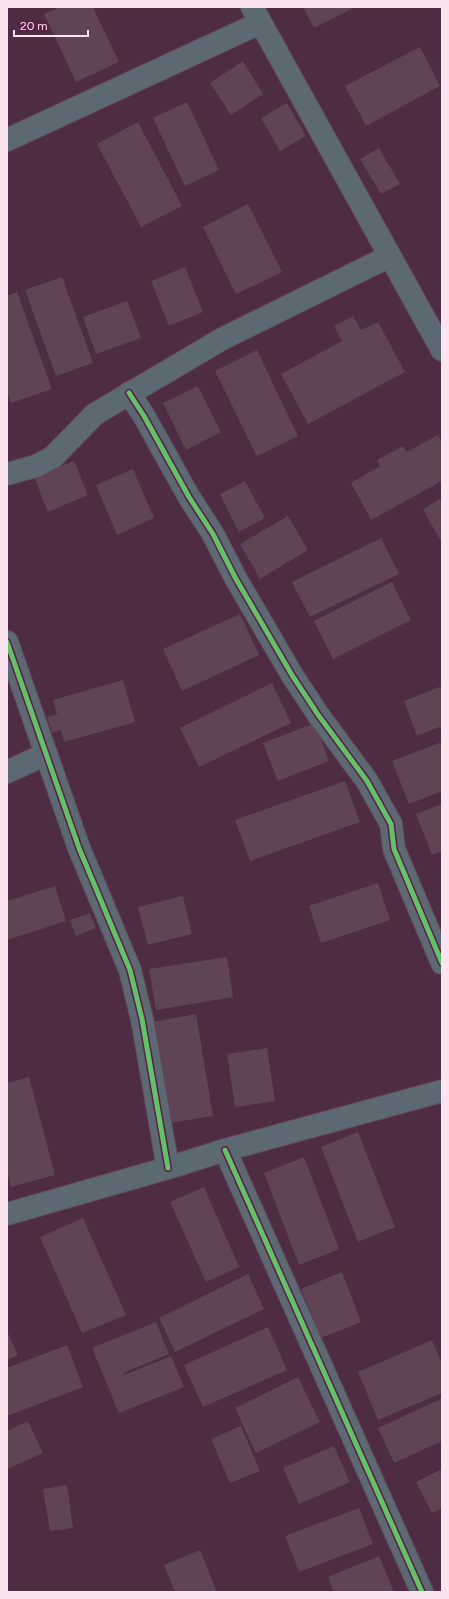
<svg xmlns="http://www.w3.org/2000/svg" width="449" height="1599" viewBox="0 0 449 1599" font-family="Figtree,sans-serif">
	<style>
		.building { fill: #5f4456 }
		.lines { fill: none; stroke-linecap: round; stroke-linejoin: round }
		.minor-casing { stroke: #64485a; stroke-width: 24 }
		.minor { stroke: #5c6973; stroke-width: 22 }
		.cycleway-casing { stroke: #5c1e48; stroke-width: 8 }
		.cycleway { stroke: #61c268; stroke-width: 5 }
	</style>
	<rect width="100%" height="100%" fill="#4e2c43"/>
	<!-- building -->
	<path class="building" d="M 60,7 L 93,7 L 119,62 L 76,82 L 44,14 Z
		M 303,7 L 355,7 L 314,28 Z
		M 420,47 L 440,86 L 366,126 L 345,86 Z
		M 243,61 L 263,94 L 231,115 L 210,83 Z
		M 187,102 L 219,170 L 185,186 L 153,118 Z
		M 287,103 L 306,136 L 280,151 L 261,118 Z
		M 138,122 L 182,206 L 141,227 L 97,144 Z
		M 379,148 L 400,184 L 381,194 L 360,159 Z
		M 248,204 L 282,272 L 236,294 L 203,227 Z
		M 185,267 L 203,312 L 169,326 L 151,281 Z
		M 62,277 L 93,363 L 56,376 L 25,290 Z
		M 17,292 L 52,389 L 11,403 L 7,391 L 7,296 Z
		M 127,301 L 141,338 L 96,354 L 83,317 Z
		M 353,316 L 361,330 L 378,322 L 405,372 L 308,424 L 281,374 L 342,341 L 334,326 Z
		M 257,350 L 298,436 L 257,456 L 215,371 Z
		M 198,386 L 221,432 L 186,450 L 163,403 Z
		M 438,435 L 442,442 L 442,481 L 371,520 L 351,483 L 380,466 L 377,460 L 403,446 L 407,452 Z
		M 74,461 L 88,495 L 48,512 L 34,477 Z
		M 133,469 L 154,518 L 117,535 L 96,485 Z
		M 245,481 L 265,518 L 239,532 L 220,494 Z
		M 442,498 L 442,542 L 441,542 L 423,509 Z
		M 288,516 L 308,550 L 260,579 L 240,544 Z
		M 381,538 L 399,574 L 310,617 L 292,582 Z
		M 392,582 L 411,620 L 333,659 L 314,621 Z
		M 240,614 L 259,655 L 182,691 L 163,649 Z
		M 123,680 L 135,722 L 64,742 L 61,730 L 52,733 L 47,717 L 57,714 L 53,700 Z
		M 272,683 L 291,723 L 199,767 L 180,728 Z
		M 442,686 L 442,726 L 417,736 L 404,701 Z
		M 315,723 L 329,761 L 278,781 L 263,743 Z
		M 442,742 L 442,791 L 409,804 L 392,761 Z
		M 345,781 L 360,822 L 250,861 L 235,820 Z
		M 442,804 L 442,851 L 432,855 L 416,814 Z
		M 378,883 L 390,920 L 321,943 L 309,906 Z
		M 55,886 L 66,921 L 7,940 L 7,901 Z
		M 183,896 L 192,934 L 148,945 L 138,907 Z
		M 90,913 L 96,928 L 76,936 L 70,920 Z
		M 227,957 L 233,997 L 156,1010 L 149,969 Z
		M 196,1014 L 213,1116 L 169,1123 L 152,1022 Z
		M 267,1048 L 275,1101 L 235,1107 L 227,1054 Z
		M 29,1077 L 55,1175 L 11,1187 L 7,1171 L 7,1083 Z
		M 358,1132 L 395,1227 L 358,1242 L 321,1147 Z
		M 304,1157 L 339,1249 L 299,1265 L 264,1173 Z
		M 204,1187 L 239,1267 L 206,1282 L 170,1202 Z
		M 83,1218 L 126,1315 L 82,1333 L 40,1237 Z
		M 342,1272 L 361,1322 L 321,1338 L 301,1289 Z
		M 248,1274 L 264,1309 L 175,1352 L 159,1318 Z
		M 156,1322 L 169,1354 L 123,1373 L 124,1375 L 171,1356 L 184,1387 L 119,1413 L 92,1348 Z
		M 268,1327 L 287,1370 L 203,1407 L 184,1365 Z
		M 7,1331 L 18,1355 L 7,1360 Z
		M 432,1340 L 442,1363 L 442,1393 L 378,1420 L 358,1372 Z
		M 67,1345 L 83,1387 L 7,1416 L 7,1368 Z
		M 298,1377 L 320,1422 L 256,1453 L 235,1408 Z
		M 441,1399 L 442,1402 L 442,1441 L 394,1463 L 378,1428 Z
		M 28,1421 L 43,1453 L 7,1469 L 7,1431 Z
		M 241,1426 L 260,1471 L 230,1483 L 211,1439 Z
		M 334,1446 L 350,1482 L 299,1504 L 283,1468 Z
		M 442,1469 L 442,1508 L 432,1513 L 416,1482 Z
		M 67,1485 L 73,1528 L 50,1531 L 43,1489 Z
		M 359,1508 L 373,1544 L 299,1572 L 285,1536 Z
		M 200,1550 L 217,1592 L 175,1592 L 164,1565 Z
		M 379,1556 L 394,1592 L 334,1592 L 328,1577 Z"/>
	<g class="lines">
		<defs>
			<path id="minor" d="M 252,7 L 442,350
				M 7,140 L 260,23
				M 129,393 L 144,416 L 189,497 L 213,534 L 236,579 L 292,675 L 319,716 L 367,781 L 391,824 L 394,849 L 442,963
				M 7,474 L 36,466 L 53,457 L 95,414 L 222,339 L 390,256
				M 7,642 L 79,848 L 130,970 L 142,1019 L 168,1168
				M 7,772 L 46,754
				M 225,1150 L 422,1592
				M 7,1214 L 168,1168 L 225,1150 L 442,1091"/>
		</defs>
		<!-- minor casing -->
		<use href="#minor" class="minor-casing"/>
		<!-- minor -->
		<use href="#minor" class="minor"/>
		<defs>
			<path id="cycleway" d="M 129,393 L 144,416 L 189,497 L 213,534 L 236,579 L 292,675 L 319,716 L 367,781 L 391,824 L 394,849 L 442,963
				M 7,642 L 79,848 L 130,970 L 142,1019 L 168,1168
				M 225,1150 L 422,1592"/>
		</defs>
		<!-- cycleway casing -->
		<use href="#cycleway" class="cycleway-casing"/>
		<!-- cycleway -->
		<use href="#cycleway" class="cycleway"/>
	</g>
	<!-- border -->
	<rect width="449" height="1599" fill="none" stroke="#fbe3f0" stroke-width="16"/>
	<!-- scale -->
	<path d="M14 30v6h74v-6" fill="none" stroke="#fbe3f0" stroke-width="2"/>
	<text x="20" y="30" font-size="12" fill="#fbe3f0" stroke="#5c1e48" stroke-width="3" paint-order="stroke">20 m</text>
</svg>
